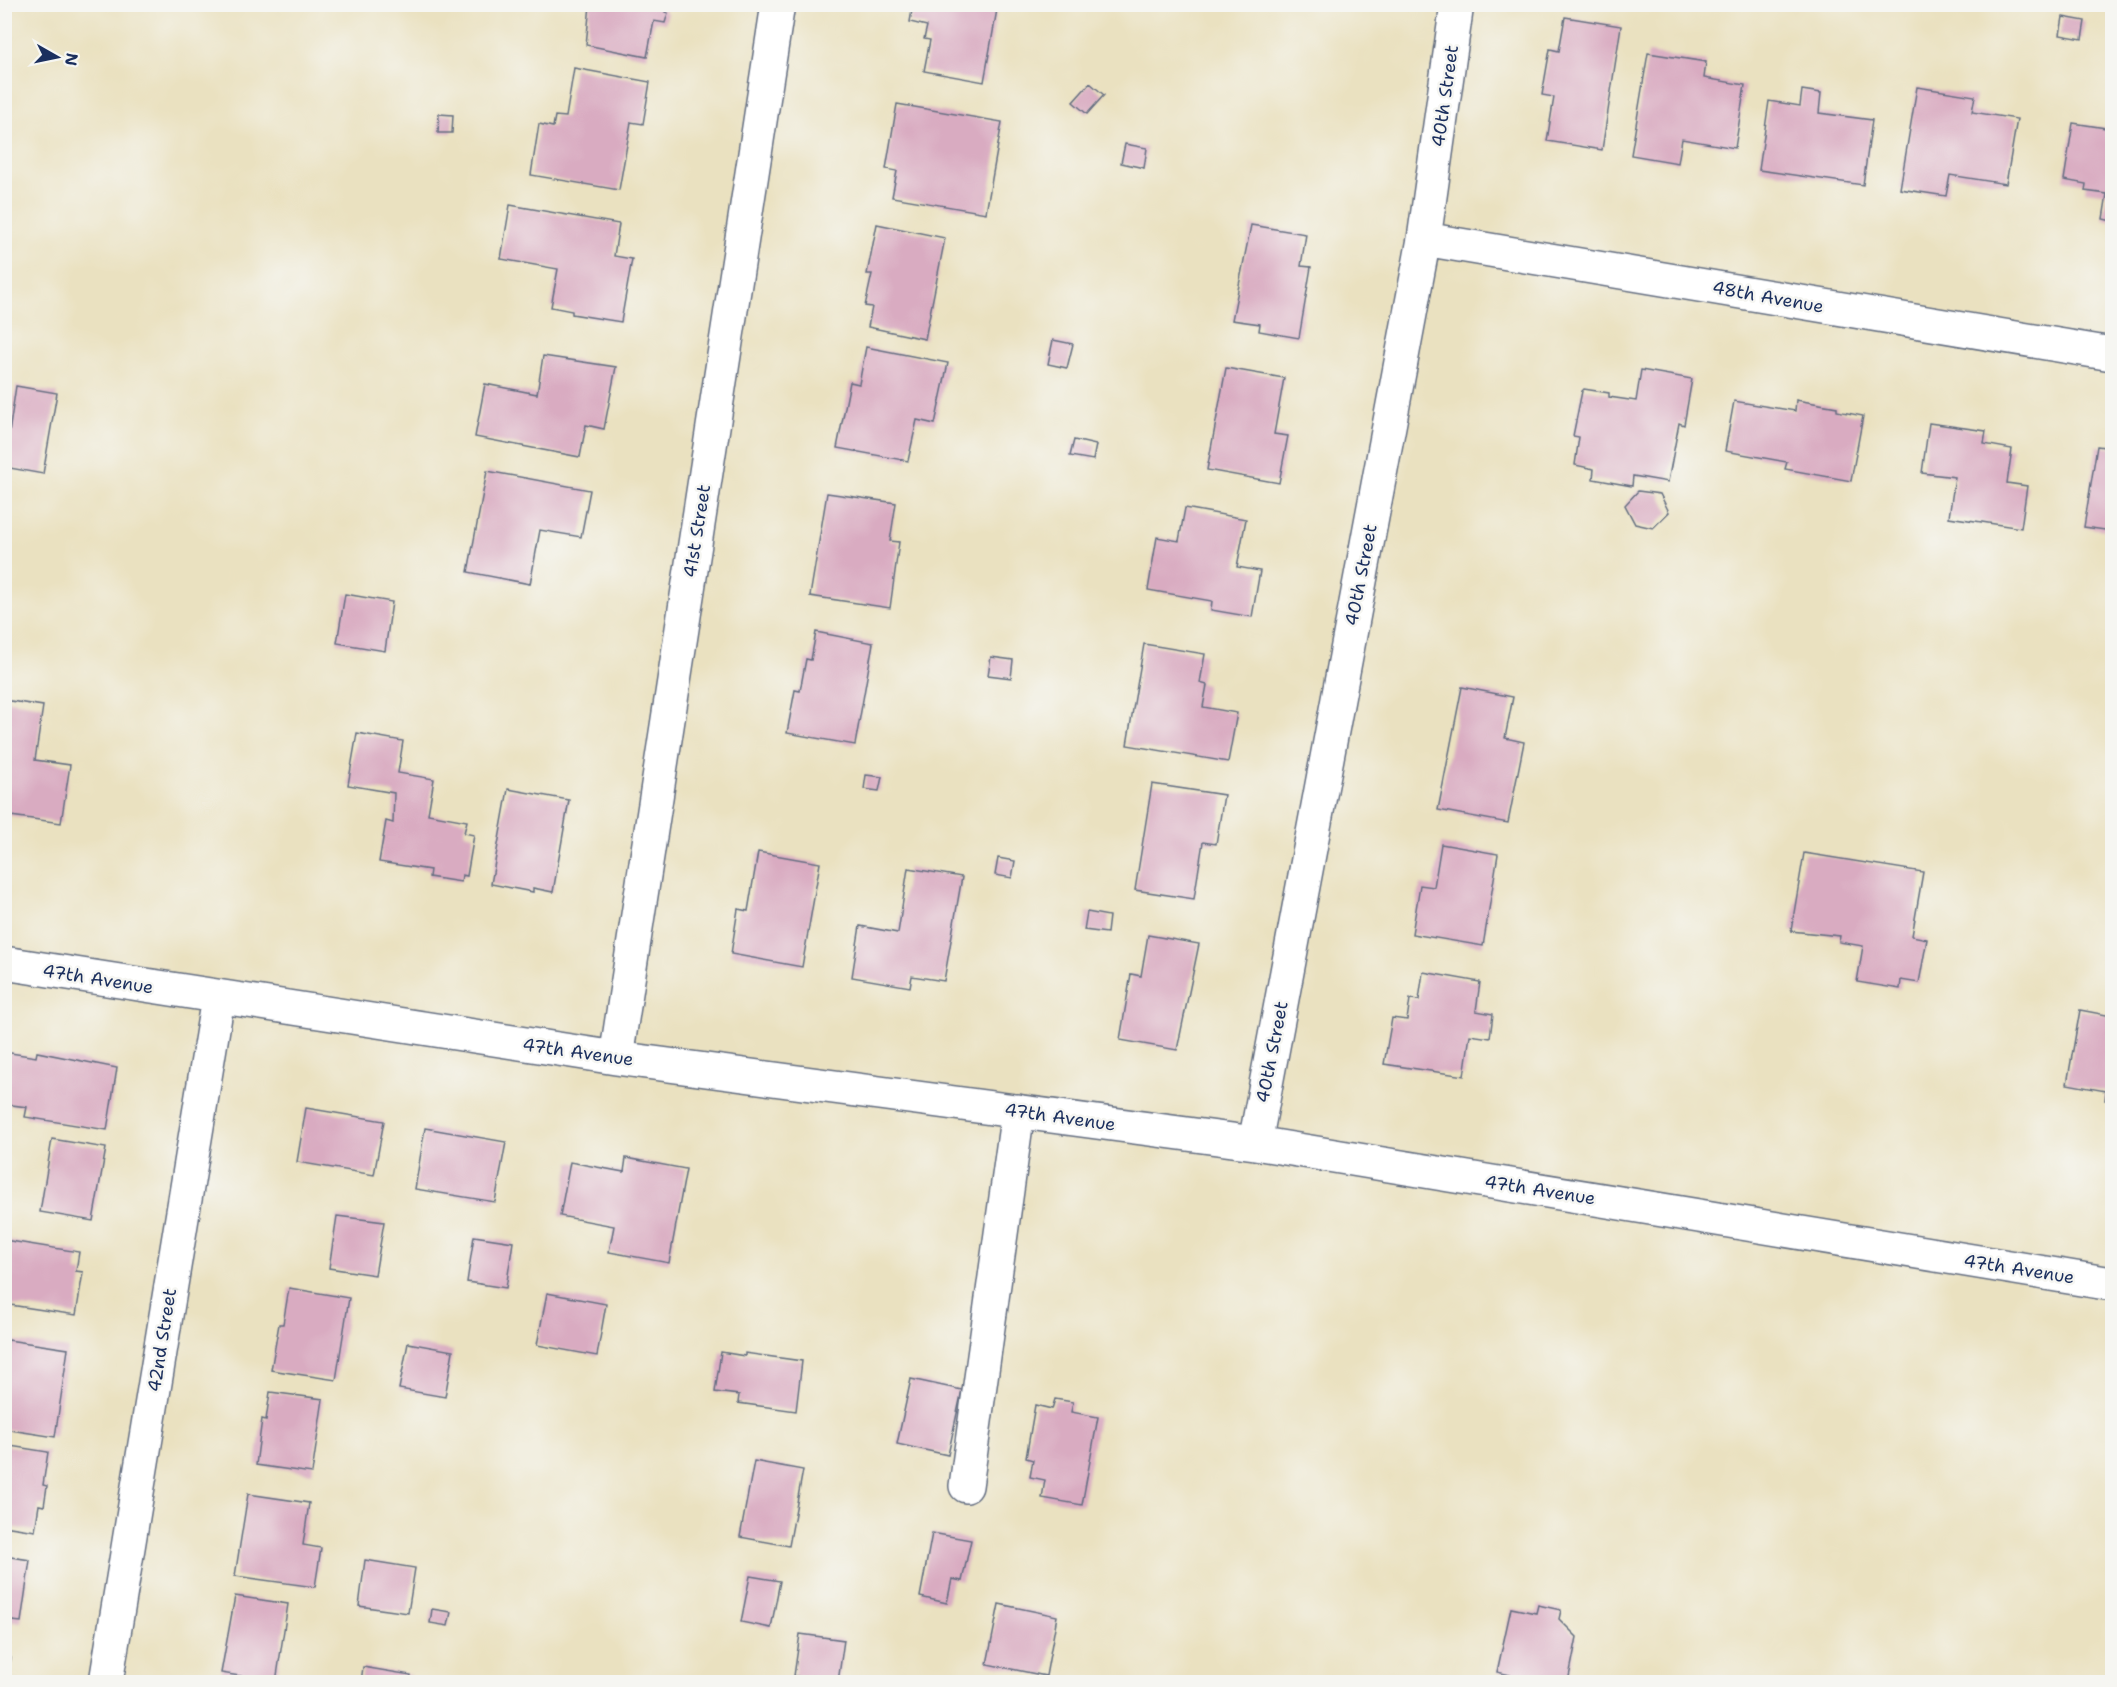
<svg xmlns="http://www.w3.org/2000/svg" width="2117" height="1687" viewBox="0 0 2117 1687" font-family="'Shantell Sans',sans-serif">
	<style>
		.building { fill: #d9abc1 }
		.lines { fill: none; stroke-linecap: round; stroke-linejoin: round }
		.minor-casing { stroke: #636d80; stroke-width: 36 }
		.minor { stroke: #fff; stroke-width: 33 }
		.labels { text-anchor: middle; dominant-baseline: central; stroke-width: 5; stroke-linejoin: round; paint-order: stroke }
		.street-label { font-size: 18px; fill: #1b2f5e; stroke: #f6f6f2 }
	</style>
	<rect width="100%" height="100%" fill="#f6f6f2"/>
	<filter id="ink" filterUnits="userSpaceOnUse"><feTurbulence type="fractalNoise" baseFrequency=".0167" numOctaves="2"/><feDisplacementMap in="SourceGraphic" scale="12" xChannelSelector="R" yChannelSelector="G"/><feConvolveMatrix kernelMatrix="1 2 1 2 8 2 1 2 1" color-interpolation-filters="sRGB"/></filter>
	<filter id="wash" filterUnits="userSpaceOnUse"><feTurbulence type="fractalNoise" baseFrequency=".008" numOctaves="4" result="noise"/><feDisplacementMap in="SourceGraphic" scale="24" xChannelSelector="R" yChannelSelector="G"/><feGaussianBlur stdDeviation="1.35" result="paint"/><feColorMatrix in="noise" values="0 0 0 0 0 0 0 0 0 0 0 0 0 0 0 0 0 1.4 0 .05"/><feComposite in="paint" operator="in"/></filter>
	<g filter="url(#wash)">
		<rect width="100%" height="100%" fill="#eae1c0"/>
		<g id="blocks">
			<!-- building -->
			<path class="building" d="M 913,4 L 998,4 L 984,82 L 924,71 L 930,40 L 924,39 L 927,26 L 910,22 Z
				M 590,5 L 666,5 L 665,12 L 668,13 L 665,23 L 654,21 L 647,57 L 586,45 Z
				M 1565,17 L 1621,26 L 1602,150 L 1547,141 L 1554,97 L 1542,95 L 1550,49 L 1559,51 Z
				M 2063,17 L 2085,21 L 2082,39 L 2060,35 Z
				M 1648,53 L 1706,62 L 1704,78 L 1745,85 L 1735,148 L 1682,139 L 1678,163 L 1631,155 Z
				M 574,68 L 650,82 L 643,124 L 631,122 L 619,190 L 531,175 L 539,124 L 553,127 L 555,116 L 566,117 Z
				M 1090,83 L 1104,95 L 1087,114 L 1073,102 Z
				M 1917,87 L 1975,96 L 1972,112 L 2017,119 L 2006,184 L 1950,175 L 1946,196 L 1900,189 Z
				M 1802,90 L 1821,93 L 1819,113 L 1872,120 L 1863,185 L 1759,170 L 1769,101 L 1800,106 Z
				M 897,104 L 1002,122 L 986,213 L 892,197 L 897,171 L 886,169 Z
				M 439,114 L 453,115 L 452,133 L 438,133 Z
				M 2073,123 L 2112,129 L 2112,221 L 2103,219 L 2107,194 L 2085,191 L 2086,184 L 2064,180 Z
				M 1125,144 L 1147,148 L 1144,168 L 1121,163 Z
				M 510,205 L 619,224 L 614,256 L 632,259 L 621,322 L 572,314 L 572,311 L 551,307 L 558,269 L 501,259 Z
				M 877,224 L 945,238 L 925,339 L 868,327 L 872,307 L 865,306 L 872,274 L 867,274 Z
				M 1251,225 L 1306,234 L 1301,266 L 1311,267 L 1299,338 L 1259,331 L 1260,324 L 1232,320 Z
				M 1053,340 L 1073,344 L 1067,368 L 1048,364 Z
				M 866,347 L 948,363 L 935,424 L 917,420 L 908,461 L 837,448 L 850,382 L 859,384 Z
				M 543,356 L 616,367 L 604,429 L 586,425 L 580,457 L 475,437 L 485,384 L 537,394 Z
				M 1226,368 L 1284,378 L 1274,434 L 1288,436 L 1279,483 L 1207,470 Z
				M 1641,370 L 1692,379 L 1684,425 L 1679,423 L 1668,482 L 1633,476 L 1632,486 L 1593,479 L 1594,469 L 1575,465 L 1579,437 L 1573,436 L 1582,391 L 1584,389 L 1609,393 L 1609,397 L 1636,401 Z
				M 16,386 L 57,393 L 43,474 L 4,467 Z
				M 1796,400 L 1837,407 L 1837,411 L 1863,416 L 1851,481 L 1785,469 L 1787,462 L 1725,451 L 1734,401 L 1795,411 Z
				M 1929,423 L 1986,431 L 1984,444 L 2012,449 L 2007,483 L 2027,486 L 2021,528 L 1949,517 L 1955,477 L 1922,473 Z
				M 1074,440 L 1096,445 L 1093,460 L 1070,456 Z
				M 2097,446 L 2112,448 L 2112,531 L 2084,527 Z
				M 487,471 L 590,490 L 581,537 L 540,530 L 530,584 L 468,572 Z
				M 1638,491 L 1660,494 L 1669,512 L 1653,528 L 1635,524 L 1625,505 Z
				M 827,493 L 896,503 L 890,541 L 899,542 L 890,608 L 810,596 Z
				M 1185,508 L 1246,519 L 1237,567 L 1260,571 L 1252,617 L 1211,610 L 1212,601 L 1148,590 L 1157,537 L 1179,541 Z
				M 345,594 L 392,602 L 385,651 L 337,643 Z
				M 816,632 L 873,643 L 855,745 L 787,733 L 795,690 L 800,691 L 806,659 L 811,660 Z
				M 1144,644 L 1205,654 L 1200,683 L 1207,685 L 1203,707 L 1237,713 L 1228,762 L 1127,745 Z
				M 991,657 L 1013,660 L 1011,678 L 988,675 Z
				M 1462,687 L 1513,697 L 1505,738 L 1524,742 L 1508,823 L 1438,810 Z
				M 4,700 L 43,706 L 35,760 L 70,765 L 61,823 L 4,815 Z
				M 357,733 L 403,741 L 398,773 L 434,779 L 428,814 L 467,821 L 464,833 L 474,835 L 467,876 L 462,875 L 461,882 L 429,877 L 430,870 L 379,862 L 386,821 L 393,823 L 394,793 L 348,785 Z
				M 866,775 L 882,777 L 879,791 L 864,789 Z
				M 1152,784 L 1224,795 L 1216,844 L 1203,842 L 1194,899 L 1135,890 Z
				M 508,789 L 569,800 L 553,892 L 533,888 L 533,892 L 491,884 Z
				M 1441,844 L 1498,854 L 1483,946 L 1412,934 L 1420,885 L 1434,887 Z
				M 758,852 L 820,863 L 802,967 L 731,954 L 738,909 L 748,911 Z
				M 1804,853 L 1923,872 L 1912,936 L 1927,939 L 1919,983 L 1901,980 L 1900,989 L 1857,982 L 1863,946 L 1839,942 L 1840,936 L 1791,931 Z
				M 998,858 L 1015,861 L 1012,878 L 995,875 Z
				M 908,868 L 962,877 L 944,981 L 912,976 L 910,987 L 852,977 L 860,926 L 898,933 Z
				M 1087,912 L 1109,916 L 1107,933 L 1084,930 Z
				M 1148,935 L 1199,944 L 1177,1050 L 1120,1040 L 1131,974 L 1141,976 Z
				M 1423,972 L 1480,982 L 1476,1011 L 1493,1014 L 1490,1038 L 1470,1035 L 1464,1076 L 1384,1064 L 1392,1018 L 1407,1020 L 1410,999 L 1419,1000 Z
				M 2080,1010 L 2112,1016 L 2112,1101 L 2105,1100 L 2106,1091 L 2067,1084 Z
				M 4,1052 L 36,1057 L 37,1052 L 117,1068 L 107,1130 L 25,1117 L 27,1107 L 4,1104 Z
				M 306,1108 L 384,1121 L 374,1175 L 297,1162 Z
				M 425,1128 L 506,1142 L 495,1202 L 415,1189 Z
				M 52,1139 L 106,1148 L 93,1221 L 40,1212 Z
				M 626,1158 L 686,1169 L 669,1263 L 609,1252 L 614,1226 L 560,1216 L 570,1162 L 624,1172 Z
				M 337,1216 L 384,1222 L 375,1275 L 329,1268 Z
				M 474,1236 L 513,1242 L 506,1288 L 467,1282 Z
				M 4,1240 L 79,1252 L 76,1271 L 83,1272 L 76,1315 L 4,1304 Z
				M 289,1288 L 349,1298 L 336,1380 L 271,1370 L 279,1324 L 283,1324 Z
				M 547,1293 L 606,1304 L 597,1356 L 537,1345 Z
				M 8,1340 L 68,1349 L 55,1437 L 4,1429 L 4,1359 Z
				M 408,1343 L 453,1351 L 445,1397 L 399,1389 Z
				M 721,1352 L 745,1356 L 745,1353 L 802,1361 L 796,1411 L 738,1403 L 739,1395 L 715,1392 Z
				M 911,1379 L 962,1390 L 948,1455 L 897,1444 Z
				M 270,1392 L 323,1399 L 312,1473 L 256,1465 L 262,1419 L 266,1420 Z
				M 1055,1399 L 1073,1402 L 1071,1412 L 1098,1417 L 1082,1505 L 1042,1498 L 1045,1480 L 1030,1477 L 1033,1460 L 1026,1458 L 1035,1405 L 1052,1409 Z
				M 4,1445 L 48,1452 L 43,1485 L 47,1486 L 44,1506 L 39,1505 L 35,1531 L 4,1526 Z
				M 754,1461 L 803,1470 L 789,1546 L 740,1537 Z
				M 248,1494 L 309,1503 L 303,1545 L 321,1548 L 315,1587 L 235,1576 Z
				M 932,1533 L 971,1540 L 962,1581 L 952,1579 L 947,1603 L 920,1597 Z
				M 4,1556 L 30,1560 L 21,1622 L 4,1620 Z
				M 365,1560 L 415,1568 L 408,1613 L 359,1606 Z
				M 750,1576 L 780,1581 L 771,1628 L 741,1622 Z
				M 235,1596 L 288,1604 L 276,1682 L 221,1673 Z
				M 999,1604 L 1057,1616 L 1046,1676 L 987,1664 Z
				M 1538,1605 L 1561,1610 L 1559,1619 L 1577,1637 L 1568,1682 L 1508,1682 L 1510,1675 L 1497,1672 L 1511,1608 L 1536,1613 Z
				M 432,1609 L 451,1612 L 448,1626 L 430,1623 Z
				M 800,1634 L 844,1640 L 838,1682 L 794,1676 Z
				M 4,1657 L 11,1658 L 7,1682 L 4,1682 Z
				M 363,1667 L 411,1675 L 410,1682 L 361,1682 Z"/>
		</g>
	</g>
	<g filter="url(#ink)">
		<use href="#blocks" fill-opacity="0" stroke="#636d80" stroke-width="1.5"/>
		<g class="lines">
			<defs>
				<path id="minor" d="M 1424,239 L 2112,354
					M 4,963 L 616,1058 L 1255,1143 L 2112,1284
					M 616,1058 L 778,4
					M 1255,1143 L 1424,239 L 1457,4
					M 966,1486 L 1018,1111
					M 106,1682 L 218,998"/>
			</defs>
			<!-- minor casing -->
			<use href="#minor" class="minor-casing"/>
			<!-- minor -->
			<use href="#minor" class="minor"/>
		</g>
	</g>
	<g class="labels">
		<!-- street labels -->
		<g class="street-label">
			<text transform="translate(1445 96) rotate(-82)">40th Street</text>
			<text transform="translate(1768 297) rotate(10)">48th Avenue</text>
			<text transform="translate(697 531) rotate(-81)">41st Street</text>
			<text transform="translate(1361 575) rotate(-79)">40th Street</text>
			<text transform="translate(98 979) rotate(9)">47th Avenue</text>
			<text transform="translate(578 1052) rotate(8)">47th Avenue</text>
			<text transform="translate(1272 1052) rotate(-79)">40th Street</text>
			<text transform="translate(1060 1117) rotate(8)">47th Avenue</text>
			<text transform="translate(1540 1190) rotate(9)">47th Avenue</text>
			<text transform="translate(2019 1269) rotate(9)">47th Avenue</text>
			<text transform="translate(162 1340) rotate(-81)">42nd Street</text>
		</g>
	</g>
	<!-- margin -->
	<rect width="2117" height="1687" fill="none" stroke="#f6f6f2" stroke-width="24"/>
	<!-- north arrow -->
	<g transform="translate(57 57) rotate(99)" stroke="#f6f6f2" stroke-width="4.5" paint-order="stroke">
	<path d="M0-4.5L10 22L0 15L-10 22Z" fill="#1b2f5e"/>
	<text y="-9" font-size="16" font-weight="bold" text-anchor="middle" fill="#1b2f5e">N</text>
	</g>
</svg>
